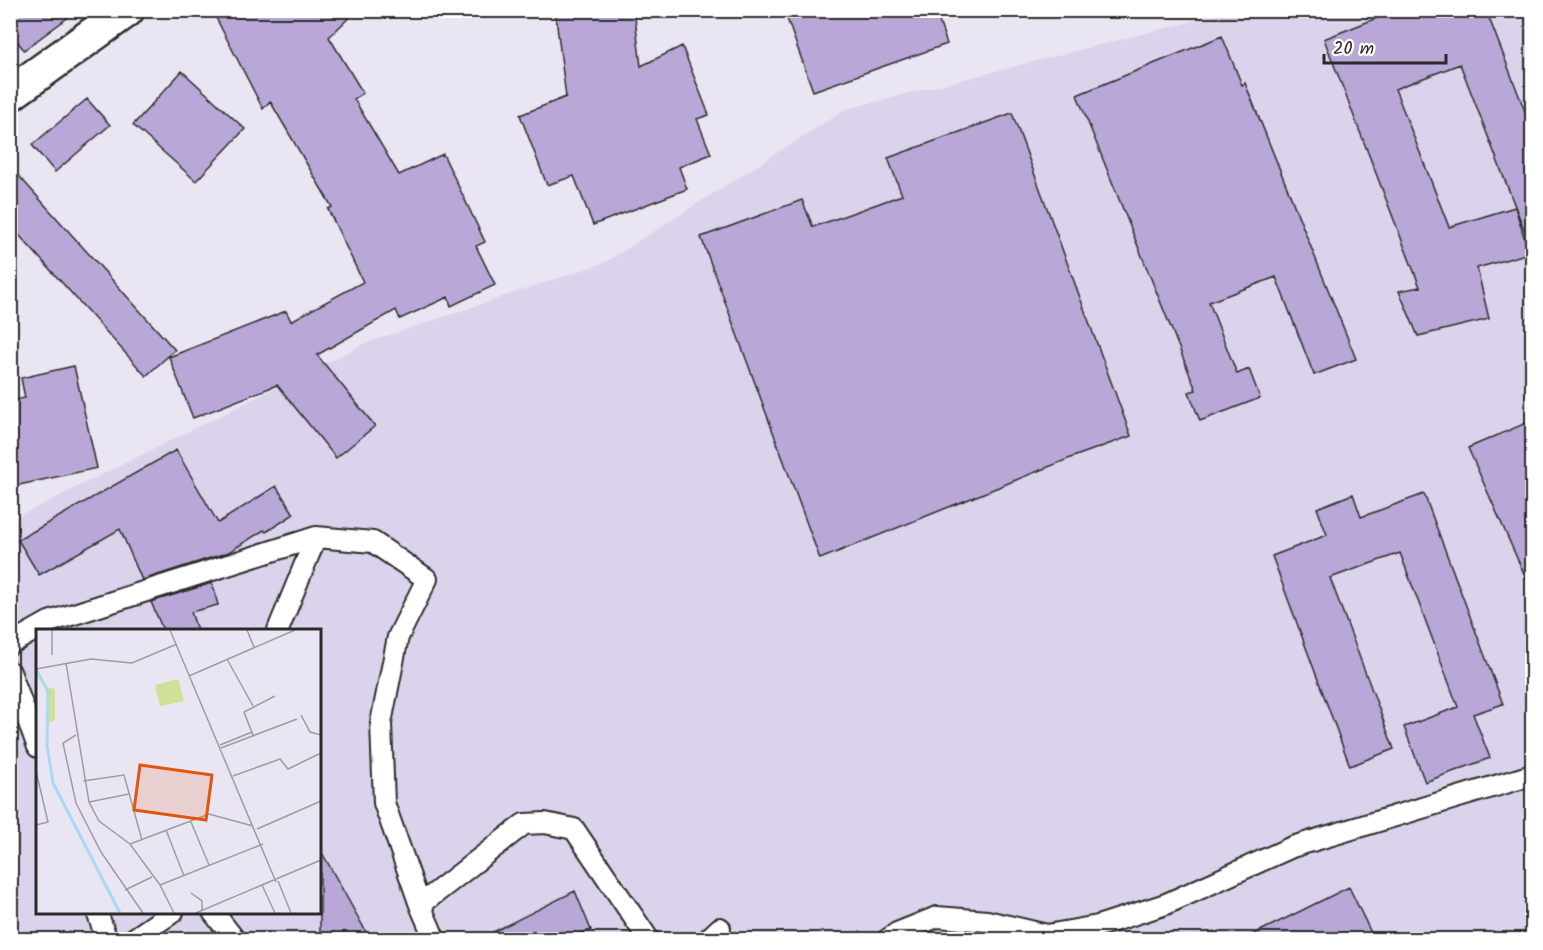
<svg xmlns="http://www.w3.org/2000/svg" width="1543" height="950" viewBox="0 0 1543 950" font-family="Kalam,sans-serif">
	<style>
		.built { fill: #dbd3eb; fill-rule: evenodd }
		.building { fill: #b9a8d7; stroke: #2b2b2b; stroke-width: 1.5 }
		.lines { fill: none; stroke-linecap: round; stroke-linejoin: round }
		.service-casing { stroke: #2b2b2b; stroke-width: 24 }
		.minor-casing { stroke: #2b2b2b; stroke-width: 38 }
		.service { stroke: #fff; stroke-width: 20 }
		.minor { stroke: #fff; stroke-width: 33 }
		.inset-river { fill: none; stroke: #aad8f6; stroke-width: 3 }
		.inset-road { fill: none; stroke: #9e9ba3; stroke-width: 1.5 }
		.view { fill: #df570e; fill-opacity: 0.15; stroke: #df570e; stroke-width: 3 }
		.inset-edge { fill: none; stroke: #2b2b2b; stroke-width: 3 }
	</style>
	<rect width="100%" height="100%" fill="#eae5f3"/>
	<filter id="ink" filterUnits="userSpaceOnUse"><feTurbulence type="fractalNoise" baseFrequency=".0167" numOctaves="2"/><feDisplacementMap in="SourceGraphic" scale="12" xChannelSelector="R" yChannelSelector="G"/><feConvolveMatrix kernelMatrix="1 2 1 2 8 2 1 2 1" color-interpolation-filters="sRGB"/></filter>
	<g filter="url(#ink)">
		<!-- built -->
		<path class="built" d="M 1233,11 L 1529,11 L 1532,18 L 1532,939 L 11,940 L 11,520 L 366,343 L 606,262 L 846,109 ZM 38,630 L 320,630 L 320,912 L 38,912 Z"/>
		<!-- building -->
		<path class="building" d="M 10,10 L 78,10 L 24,50 L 10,32 Z
			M 212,10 L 357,10 L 329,37 L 363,93 L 354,99 L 399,175 L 443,154 L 485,242 L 476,246 L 495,285 L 451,306 L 448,297 L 400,319 L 396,310 L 317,355 L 375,426 L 336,458 L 277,385 L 193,418 L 169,357 L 286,311 L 291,321 L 363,282 L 328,209 L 332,207 L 270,101 L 263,109 Z
			M 555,10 L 634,10 L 641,66 L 682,46 L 709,115 L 697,119 L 711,154 L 679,167 L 687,189 L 593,225 L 574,176 L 547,185 L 520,115 L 566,97 Z
			M 784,10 L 935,10 L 947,44 L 813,91 Z
			M 1374,10 L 1486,10 L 1533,132 L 1533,245 L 1530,245 L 1460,64 L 1395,89 L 1449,227 L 1515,207 L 1529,253 L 1477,268 L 1489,319 L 1418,336 L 1399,291 L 1420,287 L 1324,39 L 1377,18 Z
			M 1222,36 L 1242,85 L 1245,83 L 1356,359 L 1314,375 L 1276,277 L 1209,302 L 1237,374 L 1249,369 L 1260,398 L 1200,421 L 1189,392 L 1196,390 L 1077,95 Z
			M 182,71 L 245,129 L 196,181 L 133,125 Z
			M 87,99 L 110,125 L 55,172 L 32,145 Z
			M 1012,113 L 1131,436 L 1073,457 L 820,559 L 701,237 L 802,200 L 813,227 L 902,195 L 888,158 Z
			M 10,166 L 175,350 L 146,376 L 10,225 Z
			M 74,366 L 97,468 L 10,487 L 10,401 L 25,398 L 21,378 Z
			M 1533,420 L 1533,594 L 1468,448 Z
			M 176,450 L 218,523 L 276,486 L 294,514 L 266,532 L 264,530 L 229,552 L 142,580 L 120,529 L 39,575 L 18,540 Z
			M 1353,494 L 1361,517 L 1424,494 L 1503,704 L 1473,714 L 1490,758 L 1425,782 L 1404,727 L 1458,707 L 1400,553 L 1330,578 L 1394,749 L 1350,766 L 1272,556 L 1327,535 L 1317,508 Z
			M 212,583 L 218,605 L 191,612 L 197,630 L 163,630 L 151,602 Z
			M 320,849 L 370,939 L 320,939 Z
			M 1349,887 L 1374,939 L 1244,939 Z
			M 575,891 L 591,930 L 565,939 L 479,939 Z"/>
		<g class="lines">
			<defs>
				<path id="service" d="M 278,630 L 316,537
					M 10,644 L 49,622 L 316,537 L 373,542 L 427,579 L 398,637 L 381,723 L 384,803 L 420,905 L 435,940
					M 10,672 L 38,747
					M 420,905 L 524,824 L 545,823 L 574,829 L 649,940
					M 97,912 L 107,940
					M 213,912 L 235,940
					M 132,940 L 173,912
					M 707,940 L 720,928
					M 887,940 L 897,933 L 937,917 L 987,921 L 1047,935 L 1098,926 L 1166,904 L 1292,847 L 1532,775"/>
				<path id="minor" d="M 10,94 L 127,10"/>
			</defs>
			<!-- service casing -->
			<use href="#service" class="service-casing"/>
			<!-- minor casing -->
			<use href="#minor" class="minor-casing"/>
			<!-- service -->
			<use href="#service" class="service"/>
			<!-- minor -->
			<use href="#minor" class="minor"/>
		</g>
	</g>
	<!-- overview -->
	<g transform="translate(36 629)">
		<rect width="285" height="285" fill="#eae5f3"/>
		<path d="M 0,47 L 10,58 L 19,60 L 19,91 L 12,94 L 10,61 ZM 142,50 L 148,72 L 124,77 L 119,56 Z" fill="#cfe196"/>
		<path class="inset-river" d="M 0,40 L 12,62 L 11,116 L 17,154 L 84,284"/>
		<path class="inset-road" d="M 134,1 L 240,253M 211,1 L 218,18M 16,26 L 16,1M 191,30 L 217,77M 30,34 L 53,173 L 63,192 L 94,215 L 124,256 L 138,284M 0,40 L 55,30 L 96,34 L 141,15M 153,47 L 259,1M 265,86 L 274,103 L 285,106M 40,106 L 27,114 L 40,174 L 65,223 L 107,284M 217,106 L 208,83 L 239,67M 184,116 L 216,103M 185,119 L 261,90M 0,142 L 12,193 L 0,196M 197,147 L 244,130 L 252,140 L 285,124M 47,152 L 88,146 L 106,211M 53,173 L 93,165M 155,193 L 173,236M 221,200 L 285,172M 130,201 L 148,247M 94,215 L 173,185 L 217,197M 242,252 L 255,284M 124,256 L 227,215M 226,256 L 239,284M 89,261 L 116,248M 155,264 L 166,272 L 166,281M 160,284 L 285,231"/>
		<path class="view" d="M 104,136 L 176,146 L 170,191 L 98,181 Z"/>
		<rect width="285" height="285" class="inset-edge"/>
	</g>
	<!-- margin -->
	<rect width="1543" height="950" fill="none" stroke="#fff" stroke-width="36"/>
	<rect x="18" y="18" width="1507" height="914" fill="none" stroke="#2b2b2b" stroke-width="2" filter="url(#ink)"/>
	<!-- scale -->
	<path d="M1324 54v9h122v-9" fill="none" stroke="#2b2b2b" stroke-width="3"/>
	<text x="1333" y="54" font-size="18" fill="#2b2b2b" stroke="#ffffff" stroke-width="4.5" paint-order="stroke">20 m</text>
</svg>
